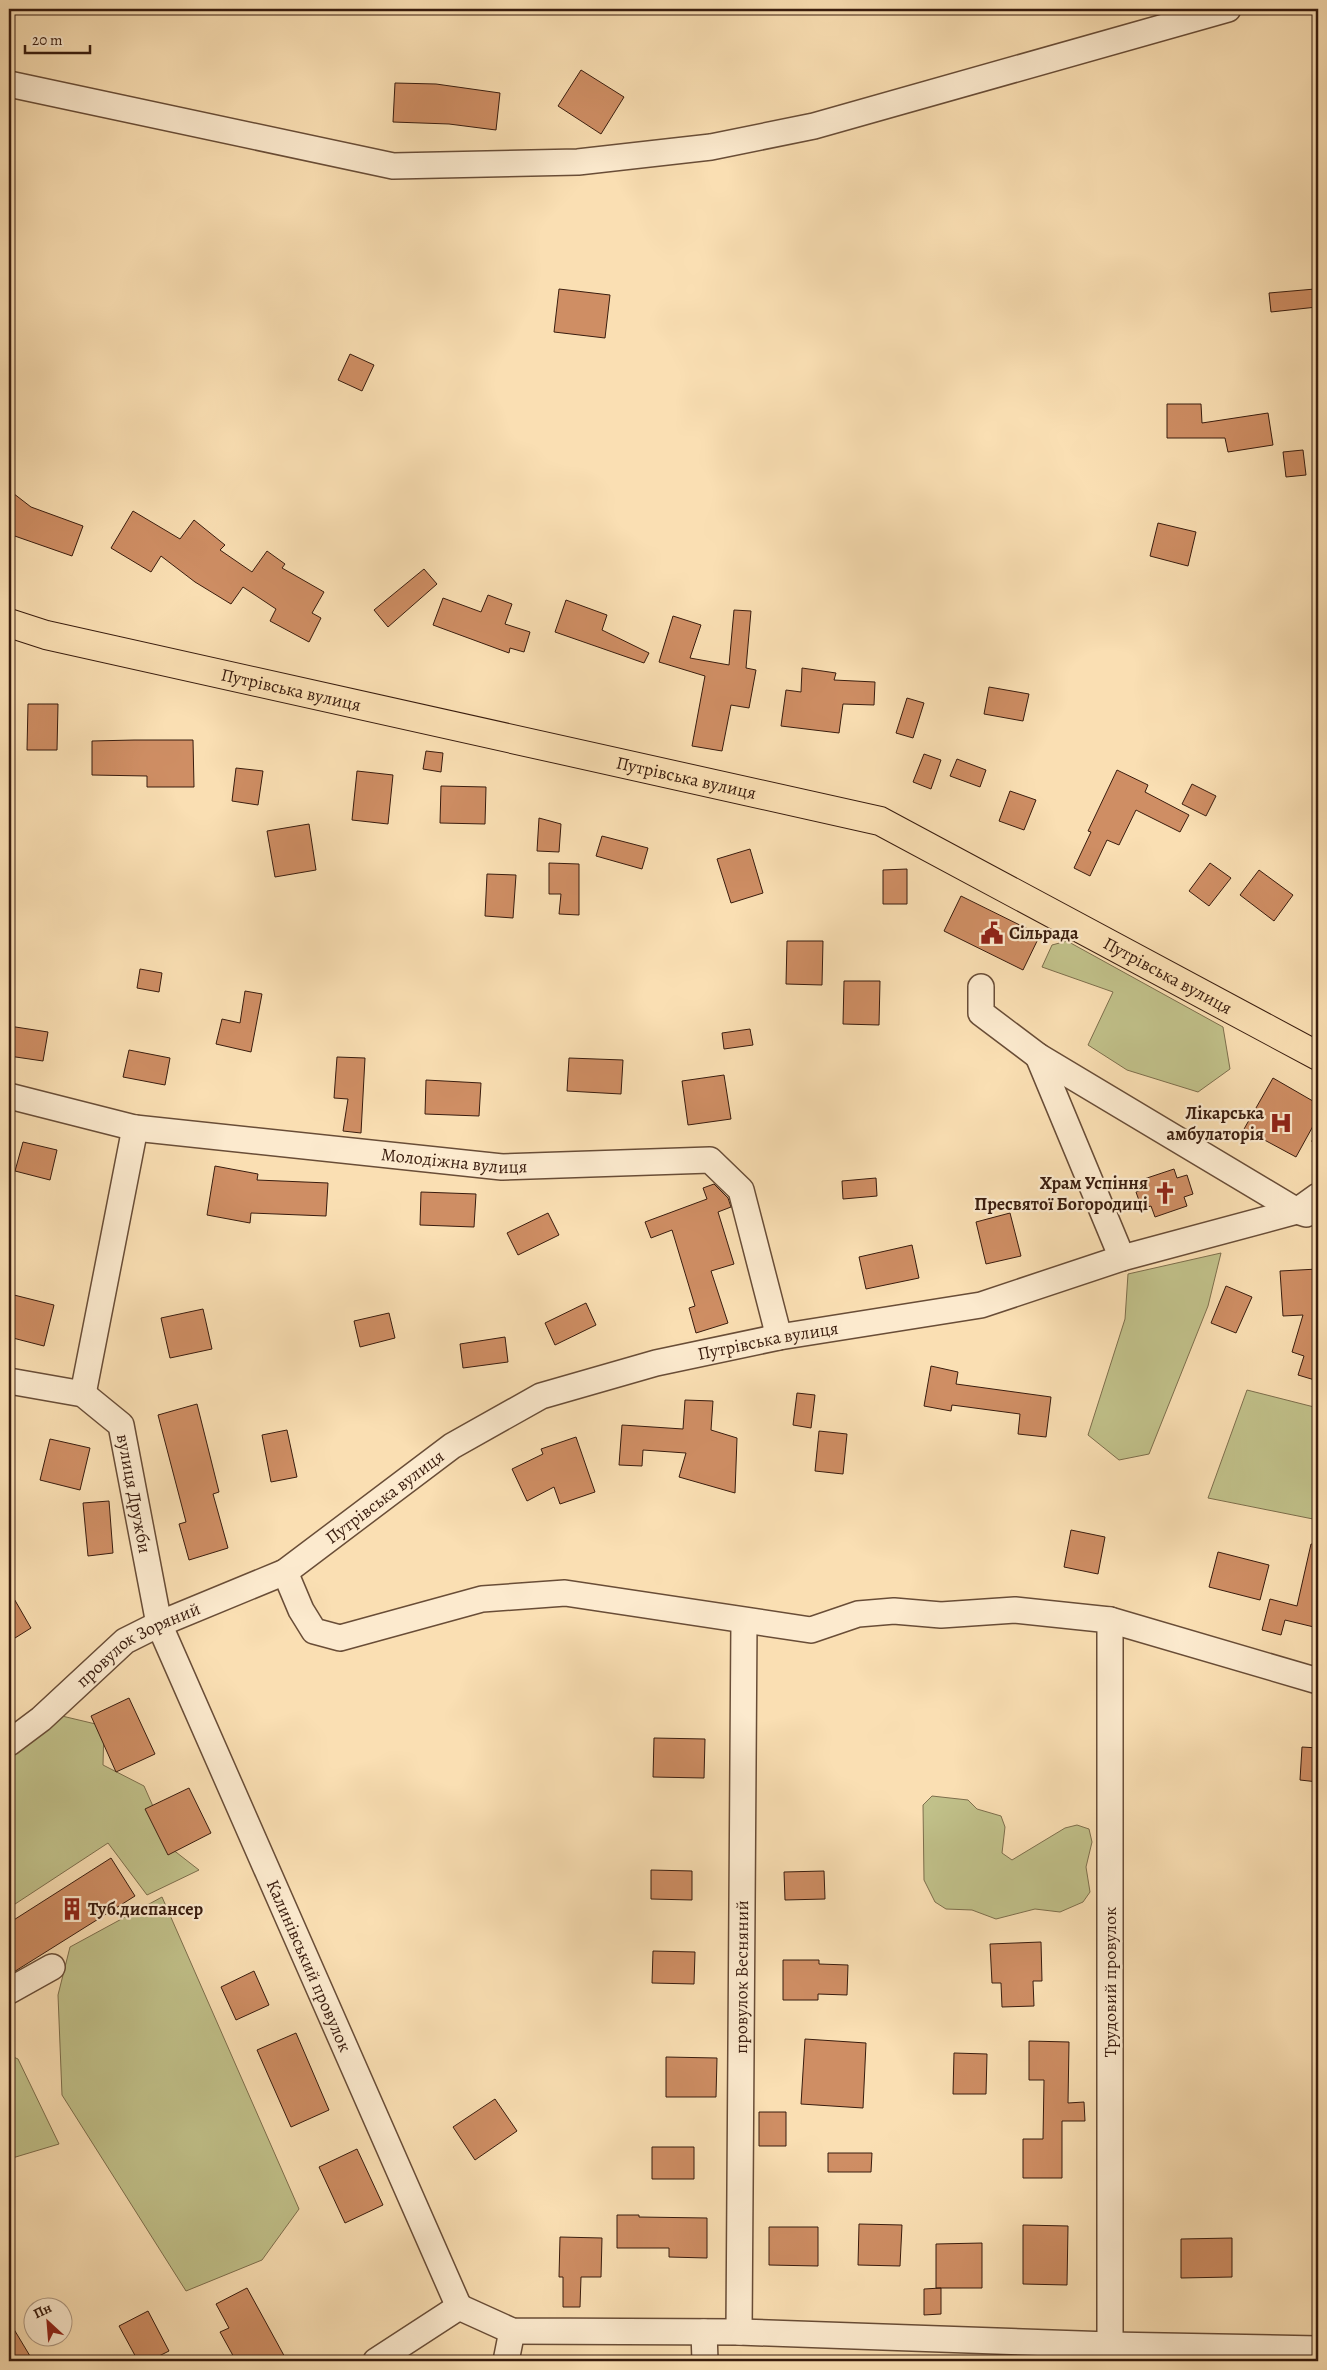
<svg xmlns="http://www.w3.org/2000/svg" width="1327" height="2370" viewBox="0 0 1327 2370" font-family="Alegreya,serif">
	<style>
		.green { fill: #c1c18a; stroke: #7d6e4c }
		.building { fill: #cf8e64; stroke: #391c0e }
		.lines { fill: none; stroke-linecap: round; stroke-linejoin: round }
		.minor-casing { stroke: #694d37; stroke-width: 28 }
		.major-casing { stroke: #391c0e; stroke-width: 30 }
		.path { stroke: #391c0e; stroke-width: 3; stroke-dasharray: 4 2.5; stroke-linecap: butt }
		.minor { stroke: #fceace; stroke-width: 25 }
		.major { stroke: #fadfb3; stroke-width: 28 }
		.labels { text-anchor: middle; dominant-baseline: central; stroke-width: 4.5; stroke-linejoin: round; paint-order: stroke }
		.street-label { font-size: 18px; fill: #391c0e; stroke: #fceace }
		.poi-label { font-size: 18px; font-weight: bold; fill: #391c0e; stroke: #fceace; text-anchor: start }
	</style>
	<rect width="100%" height="100%" fill="#fadfb3"/>
	<filter id="stains"><feTurbulence type="fractalNoise" baseFrequency=".004" numOctaves="4"/><feColorMatrix values="0 0 0 0 .2 0 0 0 0 .09 0 0 0 0 .02 0 0 0 .5 -.17"/></filter>
	<radialGradient id="worn" r=".72"><stop offset=".6" stop-color="#630" stop-opacity="0"/><stop offset="1" stop-color="#630" stop-opacity=".3"/></radialGradient>
	<!-- green -->
	<path class="green" d="M 1067,941 L 1223,1027 L 1230,1069 L 1198,1092 L 1127,1070 L 1088,1045 L 1113,992 L 1042,967 L 1052,945 Z
		M 1221,1253 L 1208,1306 L 1149,1454 L 1119,1460 L 1088,1435 L 1125,1319 L 1128,1274 Z
		M 1247,1390 L 1318,1408 L 1318,1520 L 1208,1498 Z
		M 62,1716 L 104,1726 L 103,1765 L 144,1786 L 172,1849 L 199,1870 L 147,1895 L 108,1843 L 9,1908 L 9,1753 Z
		M 932,1796 L 968,1800 L 977,1809 L 1001,1816 L 1005,1827 L 1002,1853 L 1012,1860 L 1065,1828 L 1077,1825 L 1089,1829 L 1092,1842 L 1086,1867 L 1090,1892 L 1083,1902 L 1060,1912 L 1035,1909 L 996,1919 L 972,1910 L 946,1909 L 935,1902 L 924,1880 L 923,1805 Z
		M 162,1897 L 299,2209 L 262,2260 L 186,2291 L 62,2095 L 58,1995 L 70,1947 Z
		M 9,2055 L 18,2059 L 59,2144 L 9,2159 Z"/>
	<!-- building -->
	<path class="building" d="M 581,70 L 624,97 L 601,134 L 558,106 Z
		M 395,83 L 436,84 L 500,93 L 496,130 L 449,124 L 393,122 Z
		M 559,289 L 610,295 L 605,338 L 554,332 Z
		M 1315,289 L 1317,307 L 1271,312 L 1269,293 Z
		M 350,354 L 374,365 L 362,391 L 338,380 Z
		M 1167,404 L 1201,404 L 1202,423 L 1268,413 L 1273,445 L 1228,452 L 1225,438 L 1167,438 Z
		M 1303,450 L 1306,475 L 1286,477 L 1283,452 Z
		M 9,490 L 31,507 L 83,526 L 72,556 L 9,534 Z
		M 133,511 L 180,539 L 194,520 L 225,545 L 220,550 L 252,572 L 267,551 L 285,564 L 282,568 L 324,592 L 312,613 L 321,618 L 309,642 L 270,621 L 276,609 L 243,587 L 231,604 L 195,582 L 161,556 L 151,572 L 111,548 Z
		M 1158,523 L 1196,532 L 1188,566 L 1150,556 Z
		M 424,569 L 437,584 L 388,627 L 374,610 Z
		M 488,595 L 512,604 L 505,624 L 530,632 L 524,652 L 510,648 L 509,653 L 433,625 L 443,598 L 481,612 Z
		M 566,600 L 607,615 L 602,630 L 649,653 L 644,663 L 555,632 Z
		M 734,610 L 751,611 L 746,668 L 756,670 L 749,708 L 731,705 L 722,751 L 692,746 L 705,676 L 659,662 L 673,616 L 701,625 L 690,658 L 729,665 Z
		M 802,668 L 836,673 L 834,680 L 875,682 L 874,705 L 843,704 L 839,733 L 781,726 L 786,690 L 801,692 Z
		M 989,687 L 1029,694 L 1023,721 L 984,714 Z
		M 907,698 L 924,703 L 913,738 L 896,733 Z
		M 28,704 L 58,704 L 57,750 L 27,750 Z
		M 134,740 L 193,740 L 194,787 L 147,787 L 147,776 L 92,775 L 92,741 Z
		M 426,751 L 443,753 L 441,772 L 423,769 Z
		M 924,754 L 941,760 L 931,789 L 913,782 Z
		M 957,759 L 986,770 L 980,787 L 950,776 Z
		M 236,768 L 263,771 L 258,805 L 232,801 Z
		M 1117,770 L 1148,785 L 1145,792 L 1189,815 L 1180,832 L 1136,810 L 1119,845 L 1107,840 L 1090,876 L 1074,868 L 1091,832 L 1088,831 Z
		M 357,771 L 393,775 L 388,824 L 352,820 Z
		M 1192,784 L 1216,796 L 1206,816 L 1182,804 Z
		M 441,786 L 486,787 L 485,824 L 440,823 Z
		M 1010,791 L 1036,800 L 1024,830 L 999,821 Z
		M 539,818 L 561,824 L 559,852 L 537,851 Z
		M 309,824 L 316,870 L 275,877 L 267,831 Z
		M 602,836 L 648,848 L 642,869 L 596,856 Z
		M 750,849 L 763,893 L 731,903 L 717,859 Z
		M 549,863 L 579,864 L 579,915 L 559,914 L 561,894 L 549,894 Z
		M 1210,863 L 1231,878 L 1209,906 L 1189,891 Z
		M 907,869 L 907,904 L 883,904 L 883,870 Z
		M 1259,870 L 1293,895 L 1274,921 L 1240,895 Z
		M 487,874 L 516,875 L 513,918 L 485,916 Z
		M 961,896 L 1040,935 L 1023,970 L 944,931 Z
		M 787,941 L 823,941 L 822,985 L 786,984 Z
		M 140,969 L 162,973 L 159,992 L 137,988 Z
		M 844,981 L 880,981 L 879,1025 L 843,1024 Z
		M 245,991 L 262,994 L 251,1052 L 216,1044 L 222,1019 L 240,1023 Z
		M 9,1026 L 48,1032 L 43,1061 L 9,1056 Z
		M 750,1029 L 753,1045 L 724,1049 L 722,1033 Z
		M 129,1050 L 170,1058 L 165,1085 L 123,1077 Z
		M 337,1057 L 365,1058 L 361,1133 L 343,1131 L 348,1099 L 334,1098 Z
		M 569,1058 L 623,1060 L 621,1094 L 567,1091 Z
		M 724,1075 L 731,1119 L 688,1125 L 682,1081 Z
		M 1273,1078 L 1318,1104 L 1318,1117 L 1296,1157 L 1244,1129 Z
		M 426,1080 L 481,1083 L 479,1116 L 425,1114 Z
		M 23,1142 L 57,1150 L 50,1180 L 15,1171 Z
		M 215,1166 L 258,1174 L 257,1180 L 328,1183 L 326,1216 L 251,1213 L 250,1223 L 207,1215 Z
		M 1174,1169 L 1177,1178 L 1187,1175 L 1193,1194 L 1184,1197 L 1187,1206 L 1155,1217 L 1151,1206 L 1142,1209 L 1136,1192 L 1144,1189 L 1141,1180 Z
		M 876,1178 L 877,1196 L 843,1199 L 842,1181 Z
		M 714,1184 L 728,1198 L 731,1207 L 718,1212 L 734,1264 L 711,1271 L 728,1323 L 696,1333 L 689,1308 L 695,1306 L 672,1230 L 651,1238 L 645,1222 L 707,1199 L 703,1188 Z
		M 421,1192 L 476,1194 L 474,1227 L 420,1225 Z
		M 548,1213 L 559,1235 L 518,1255 L 507,1233 Z
		M 1010,1213 L 1021,1256 L 986,1264 L 976,1222 Z
		M 912,1245 L 919,1278 L 866,1289 L 859,1257 Z
		M 1318,1269 L 1318,1381 L 1298,1375 L 1304,1356 L 1292,1352 L 1303,1315 L 1283,1316 L 1280,1271 Z
		M 1226,1286 L 1252,1297 L 1236,1333 L 1211,1323 Z
		M 14,1295 L 54,1305 L 44,1346 L 9,1337 L 9,1316 Z
		M 586,1303 L 596,1325 L 555,1345 L 545,1323 Z
		M 203,1309 L 212,1349 L 170,1358 L 161,1318 Z
		M 389,1313 L 395,1338 L 360,1347 L 354,1321 Z
		M 505,1337 L 508,1362 L 463,1368 L 460,1344 Z
		M 931,1366 L 958,1372 L 956,1384 L 1051,1397 L 1046,1437 L 1018,1434 L 1020,1414 L 952,1405 L 951,1411 L 924,1406 Z
		M 797,1393 L 815,1395 L 811,1428 L 793,1425 Z
		M 685,1400 L 713,1401 L 711,1430 L 737,1438 L 735,1493 L 679,1477 L 686,1453 L 643,1450 L 642,1466 L 619,1465 L 622,1425 L 683,1429 Z
		M 197,1404 L 219,1492 L 213,1494 L 228,1548 L 189,1560 L 179,1524 L 186,1522 L 158,1415 Z
		M 287,1430 L 297,1477 L 271,1482 L 262,1435 Z
		M 819,1431 L 847,1434 L 843,1474 L 815,1471 Z
		M 576,1437 L 595,1492 L 560,1504 L 554,1487 L 527,1501 L 512,1469 L 543,1454 L 541,1449 Z
		M 50,1439 L 90,1448 L 80,1490 L 40,1480 Z
		M 109,1501 L 113,1553 L 88,1556 L 83,1503 Z
		M 1071,1530 L 1105,1537 L 1098,1574 L 1064,1567 Z
		M 1311,1544 L 1318,1545 L 1318,1628 L 1285,1620 L 1281,1635 L 1262,1630 L 1270,1599 L 1297,1606 Z
		M 1218,1552 L 1269,1565 L 1260,1600 L 1209,1587 Z
		M 9,1590 L 31,1628 L 15,1638 L 9,1628 Z
		M 129,1698 L 155,1754 L 116,1772 L 91,1716 Z
		M 654,1738 L 705,1739 L 704,1778 L 653,1777 Z
		M 1302,1747 L 1318,1748 L 1318,1782 L 1300,1780 Z
		M 189,1788 L 211,1833 L 168,1855 L 145,1809 Z
		M 111,1858 L 135,1896 L 9,1975 L 9,1923 Z
		M 651,1870 L 692,1871 L 692,1900 L 651,1899 Z
		M 824,1871 L 825,1899 L 785,1900 L 784,1872 Z
		M 1041,1942 L 1042,1981 L 1033,1981 L 1034,2006 L 1002,2007 L 1001,1983 L 992,1983 L 990,1944 Z
		M 653,1951 L 695,1952 L 694,1984 L 652,1983 Z
		M 783,1960 L 819,1960 L 819,1964 L 848,1965 L 847,1995 L 818,1994 L 818,2000 L 783,2000 Z
		M 254,1971 L 269,2005 L 236,2020 L 221,1987 Z
		M 296,2033 L 329,2110 L 291,2127 L 257,2050 Z
		M 805,2039 L 866,2043 L 863,2108 L 801,2104 Z
		M 1029,2041 L 1069,2042 L 1068,2103 L 1084,2102 L 1085,2121 L 1062,2121 L 1062,2178 L 1023,2178 L 1023,2139 L 1043,2139 L 1044,2080 L 1029,2080 Z
		M 954,2053 L 987,2054 L 986,2094 L 953,2094 Z
		M 666,2057 L 717,2058 L 716,2097 L 666,2097 Z
		M 495,2099 L 517,2131 L 475,2160 L 453,2127 Z
		M 759,2112 L 786,2112 L 786,2146 L 759,2146 Z
		M 652,2147 L 694,2147 L 694,2179 L 652,2179 Z
		M 357,2149 L 383,2205 L 345,2223 L 319,2167 Z
		M 828,2153 L 872,2153 L 871,2172 L 828,2172 Z
		M 617,2215 L 639,2215 L 639,2217 L 707,2218 L 707,2258 L 669,2257 L 669,2248 L 617,2248 Z
		M 859,2224 L 902,2225 L 900,2266 L 858,2265 Z
		M 1023,2225 L 1068,2226 L 1067,2285 L 1023,2284 Z
		M 769,2227 L 818,2227 L 818,2266 L 769,2265 Z
		M 560,2237 L 602,2238 L 601,2277 L 581,2277 L 580,2307 L 563,2307 L 563,2277 L 559,2277 Z
		M 1232,2238 L 1232,2277 L 1181,2278 L 1181,2239 Z
		M 982,2243 L 982,2288 L 936,2288 L 936,2244 Z
		M 247,2288 L 287,2361 L 236,2361 L 220,2332 L 229,2328 L 216,2304 Z
		M 941,2288 L 941,2314 L 924,2315 L 924,2289 Z
		M 148,2311 L 169,2351 L 149,2361 L 138,2361 L 119,2326 Z
		M 9,2321 L 33,2361 L 9,2361 Z"/>
	<g class="lines">
		<defs>
			<g id="minor">
				<path d="M 9,84 L 393,166 L 578,162 L 711,147 L 814,126 L 1228,9"/>
				<path d="M 981,987 L 981,1013 L 1038,1056 L 1297,1211 L 1306,1214"/>
				<path d="M 1038,1056 L 1122,1258"/>
				<path id="s1" d="M 9,1096 L 135,1128 L 502,1167 L 710,1160 L 741,1190 L 779,1337"/>
				<path id="s2" d="M 9,1381 L 83,1394 L 121,1425 L 159,1624 L 459,2307"/>
				<path d="M 83,1394 L 135,1128"/>
				<path d="M 285,1572 L 301,1610 L 314,1631 L 340,1638 L 482,1599 L 565,1593 L 811,1630 L 858,1614 L 894,1611 L 941,1615 L 1015,1610 L 1110,1620 L 1318,1681"/>
				<path id="s3" d="M 9,1743 L 41,1719 L 125,1641 L 159,1624 L 285,1572 L 452,1446 L 541,1396 L 656,1363 L 779,1337 L 981,1305 L 1122,1258 L 1297,1211 L 1318,1196"/>
				<path d="M 9,1991 L 52,1967"/>
				<path d="M 459,2307 L 512,2331 L 739,2332 L 1110,2345 L 1318,2349"/>
				<path d="M 704,2332 L 705,2361"/>
				<path id="s4" d="M 739,2332 L 744,1621"/>
				<path d="M 1110,2345 L 1110,1620"/>
				<path d="M 376,2361 L 459,2307"/>
				<path d="M 506,2361 L 512,2331"/>
			</g>
			<g id="major">
				<path id="s5" d="M 9,623 L 46,635 L 880,821 L 1318,1056"/>
			</g>
		</defs>
		<!-- minor casing -->
		<use href="#minor" class="minor-casing"/>
		<!-- major casing -->
		<use href="#major" class="major-casing"/>
		<!-- path -->
		<path class="path" d="M 1312,1140 L 1318,1144"/>
		<!-- minor -->
		<use href="#minor" class="minor"/>
		<!-- major -->
		<use href="#major" class="major"/>
	</g>
	<!-- icons -->
	<defs>
		<symbol id="civic-bare" viewBox="-9 -9 18 18"><path d="M-.6-6.5H3V-4.5H.6V-3L4-1V1h2V6H-6V1h2V-1L-.6-3ZM-1.2 2.5V6h2.4V2.5Z" fill="#8f2418" stroke="#fceace" stroke-width="2.5" paint-order="stroke"/></symbol>
		<symbol id="hospital-bare" viewBox="-9 -9 18 18"><path d="M-5-5h3v3.5h4V-5h3V5h-3V1.5h-4V5h-3Z" fill="#8f2418" stroke="#fceace" stroke-width="2.5" paint-order="stroke"/></symbol>
		<symbol id="church-bare" viewBox="-9 -9 18 18"><path d="M-1.2-6h2.4v3.5h3.3v2.4h-3.3V6h-2.4V-.1h-3.3v-2.4h3.3Z" fill="#8f2418" stroke="#fceace" stroke-width="2.5" paint-order="stroke"/></symbol>
		<symbol id="building-bare" viewBox="-9 -9 18 18"><path d="M-4-6H4V6H1V3H-1V6H-4ZM-2.5-4.3h1.7v1.8h-1.7ZM.8-4.3h1.7v1.8H.8ZM-2.5-1h1.7V.8h-1.7ZM.8-1h1.7V.8H.8Z" fill="#8f2418" stroke="#fceace" stroke-width="2.5" paint-order="stroke"/></symbol>
	</defs>
	<g fill-rule="evenodd">
		<use href="#civic-bare" x="976" y="917" width="32" height="32"/>
		<use href="#hospital-bare" x="1265" y="1107" width="32" height="32"/>
		<use href="#church-bare" x="1149" y="1177" width="32" height="32"/>
		<use href="#building-bare" x="56" y="1893" width="32" height="32"/>
	</g>
	<g class="labels">
		<!-- street labels -->
		<g class="street-label">
			<text stroke="none"><textPath href="#s5" startOffset="290">Путрівська вулиця</textPath></text>
			<text stroke="none"><textPath href="#s5" startOffset="695">Путрівська вулиця</textPath></text>
			<text stroke="none"><textPath href="#s5" startOffset="1220">Путрівська вулиця</textPath></text>
			<text stroke="none"><textPath href="#s1" startOffset="451">Молодіжна вулиця</textPath></text>
			<text stroke="none"><textPath href="#s3" startOffset="874">Путрівська вулиця</textPath></text>
			<text stroke="none"><textPath href="#s2" startOffset="194">вулиця Дружби</textPath></text>
			<text stroke="none"><textPath href="#s3" startOffset="454">Путрівська вулиця</textPath></text>
			<text stroke="none"><textPath href="#s3" startOffset="164">провулок Зоряний</textPath></text>
			<text stroke="none"><textPath href="#s2" startOffset="700">Калинівський провулок</textPath></text>
			<text stroke="none"><textPath href="#s4" startOffset="355">провулок Весняний</textPath></text>
			<text transform="translate(1110 1982) rotate(-90)">Трудовий провулок</text>
		</g>
		<!-- poi labels -->
		<g class="poi-label">
			<text x="1009" y="933">Сільрада</text>
			<text x="1264" y="1113" text-anchor="end">Лікарська<tspan x="1264" dy="21">амбулаторія</tspan></text>
			<text x="1148" y="1183" text-anchor="end">Храм Успіння<tspan x="1148" dy="21">Пресвятої Богородиці</tspan></text>
			<text x="88" y="1909">Туб.диспансер</text>
		</g>
	</g>
	<!-- margin -->
	<rect width="1327" height="2370" fill="none" stroke="#fadfb3" stroke-width="30"/>
	<rect x="10" y="10" width="1307" height="2350" fill="none" stroke="#391c0e" stroke-width="2.5"/>
	<rect x="15" y="15" width="1297" height="2340" fill="none" stroke="#391c0e"/>
	<!-- north arrow -->
	<g transform="translate(48 2322) rotate(334)"><circle r="24" fill="#fceace" stroke="#ae9881"/>
	<path d="M0-4L9 19L0 12L-9 19Z" fill="#8f2418"/>
	<text y="-8" font-size="14" font-weight="bold" text-anchor="middle" fill="#391c0e">Пн</text>
	</g>
	<!-- scale -->
	<path d="M25 45v8h65v-8" fill="none" stroke="#391c0e" stroke-width="2.5"/>
	<text x="32" y="45" font-size="15" fill="#391c0e" stroke="#fceace" stroke-width="4" paint-order="stroke">20 m</text>
	<rect width="100%" height="100%" filter="url(#stains)"/>
	<rect width="100%" height="100%" fill="url(#worn)"/>
</svg>
